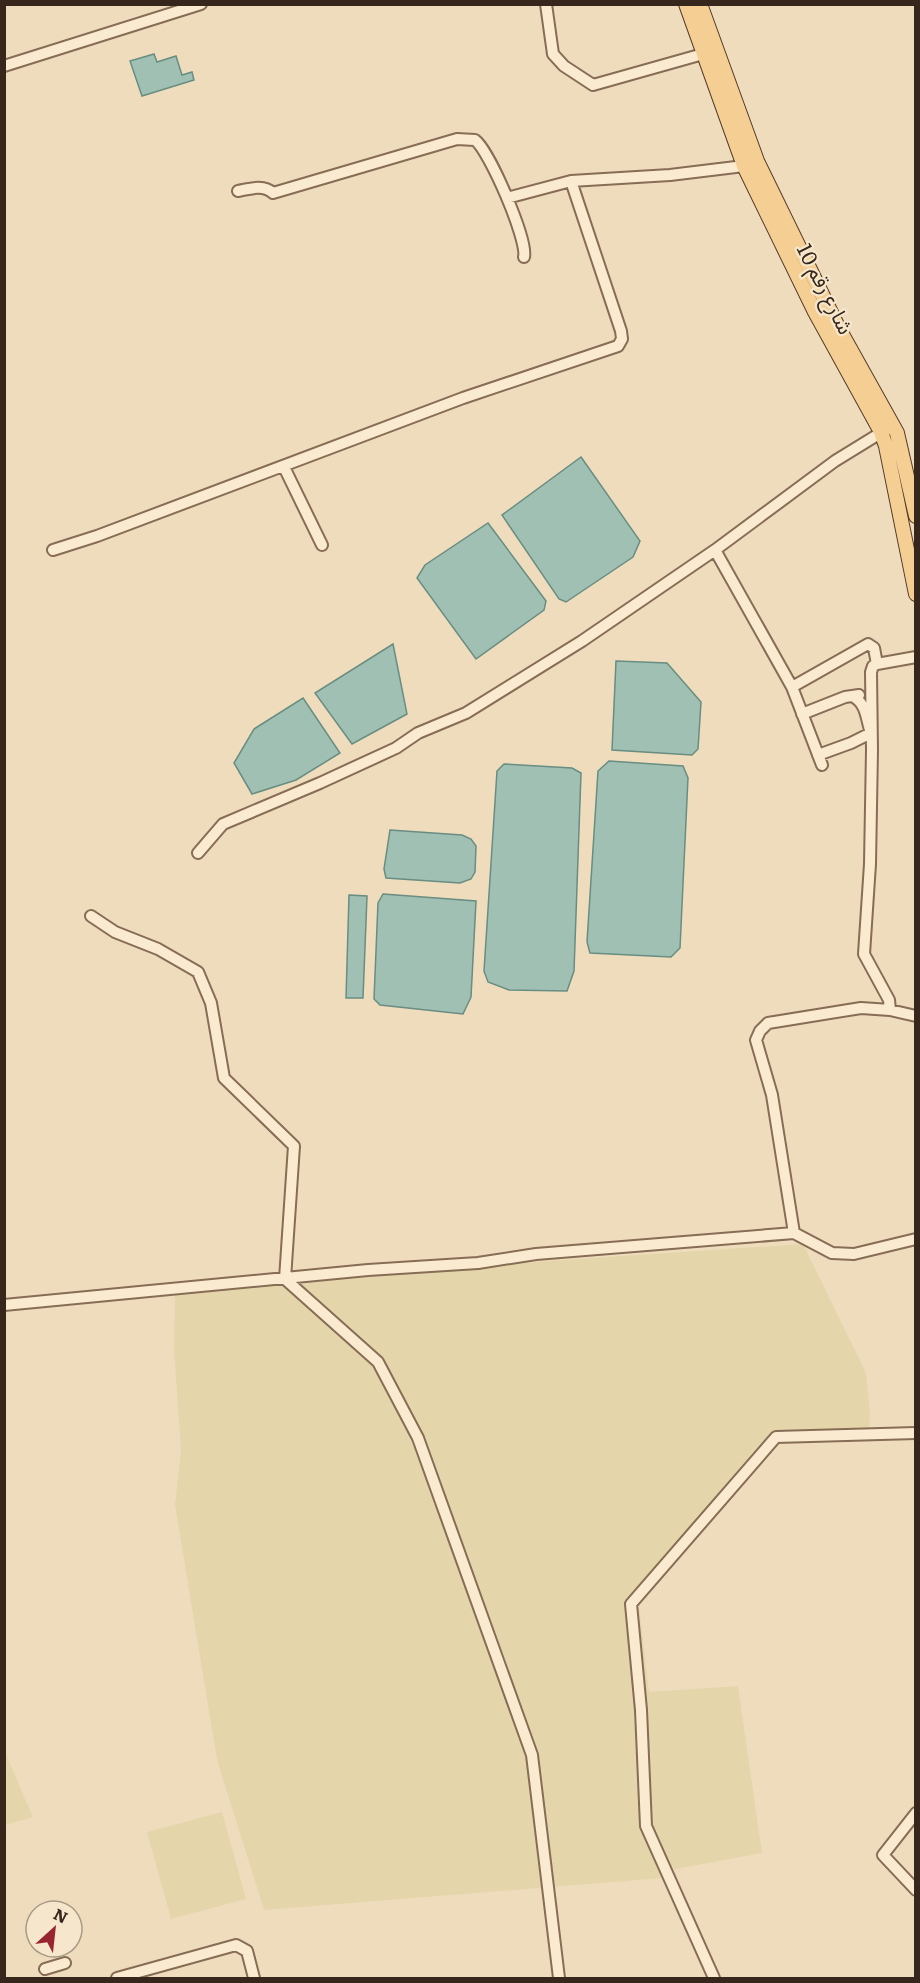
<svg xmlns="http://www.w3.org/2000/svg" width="920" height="1983" viewBox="0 0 920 1983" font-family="Literata,'Noto Sans Arabic',serif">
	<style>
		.farmland { fill: #e4d6aa }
		.water { fill: #a1c0b4; stroke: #688d81; stroke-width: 1.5 }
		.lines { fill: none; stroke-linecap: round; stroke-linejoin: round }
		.minor-casing { stroke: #876c56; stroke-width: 14 }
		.major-casing { stroke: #543b2b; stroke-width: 16 }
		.minor { stroke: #faead0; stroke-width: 10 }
		.major { stroke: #f4ce92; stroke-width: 14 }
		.labels { text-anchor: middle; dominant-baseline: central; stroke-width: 4.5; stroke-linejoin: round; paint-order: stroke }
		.street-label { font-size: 21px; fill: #36261b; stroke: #f6e7cc }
	</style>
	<rect width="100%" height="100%" fill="#efdcbd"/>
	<!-- farmland -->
	<path class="farmland" d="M 803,1244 L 866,1373 L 870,1412 L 869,1431 L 782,1435 L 639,1606 L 649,1692 L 738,1686 L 762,1853 L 671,1870 L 664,1878 L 264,1910 L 217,1760 L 175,1505 L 181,1451 L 174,1349 L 175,1294 L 428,1269 Z
		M 5,1752 L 33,1817 L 5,1825 L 4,1824 Z
		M 222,1812 L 246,1899 L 171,1919 L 147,1832 Z"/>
	<!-- water -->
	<path class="water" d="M 154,54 L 157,62 L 176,56 L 182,75 L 192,72 L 194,80 L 142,96 L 130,61 Z
		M 581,457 L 640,541 L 633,557 L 566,602 L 559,599 L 502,515 Z
		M 488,523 L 546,601 L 544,610 L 476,659 L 417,578 L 425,565 Z
		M 393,644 L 407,714 L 352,744 L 315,693 Z
		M 616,661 L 667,663 L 701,702 L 698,749 L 692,755 L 612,750 Z
		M 303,698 L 340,753 L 296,780 L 252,794 L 234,763 L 254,729 Z
		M 609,761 L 683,766 L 688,778 L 680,948 L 671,957 L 590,953 L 587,942 L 598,771 Z
		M 504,764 L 572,768 L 581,773 L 574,971 L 567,991 L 509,990 L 488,982 L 484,971 L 497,771 Z
		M 390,830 L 462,835 L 471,839 L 476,846 L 475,872 L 471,879 L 460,883 L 386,878 L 384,869 Z
		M 383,894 L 476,901 L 471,997 L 463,1014 L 380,1005 L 374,999 L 378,903 Z
		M 349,895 L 367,896 L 363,998 L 346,998 Z"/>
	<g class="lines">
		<defs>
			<path id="minor" d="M 546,4 L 553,54 L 564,66 L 593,85 L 703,54
				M 4,66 L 201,4
				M 238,191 C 249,189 263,184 273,193 L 457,139 L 475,140 C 489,150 528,240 524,257
				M 507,198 L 571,181 L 670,175 L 744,166
				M 284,467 L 322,545
				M 53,550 L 97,536 L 463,398 L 618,346 L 622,339 L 621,331 L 571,181
				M 715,550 L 792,687 L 822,765
				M 792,687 L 868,644 L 874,648 L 877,664
				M 802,714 L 845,697 L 859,695
				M 818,755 L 851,743 L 871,733 C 866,719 867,703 852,696
				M 198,853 L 223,824 L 320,783 L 396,748 L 418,733 L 466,713 L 582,641 L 715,550 L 835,461 L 887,429
				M 91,916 L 115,932 L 158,949 L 198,972 L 211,1003 L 224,1078 L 294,1146 L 285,1279 L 378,1362 L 418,1438 L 532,1755 L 559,1978
				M 890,1010 L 889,1000 L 864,954 L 870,864 L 872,750 L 871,672 L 873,666 L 877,664 L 916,657
				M 794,1233 L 772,1095 L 756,1040 L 760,1031 L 768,1023 L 861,1008 L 890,1010 L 916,1016
				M 4,1305 L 368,1270 L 478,1263 L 536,1254 L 794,1233 L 832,1253 L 854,1254 L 916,1239
				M 916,1813 L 883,1855 L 916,1890
				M 45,1969 L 65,1963
				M 117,1978 L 236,1945 L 247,1951 L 254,1978
				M 714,1978 L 646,1826 L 641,1710 L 631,1604 L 776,1437 L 916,1433"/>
			<path id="major" d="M 686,4 L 744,166 L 815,312 L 881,432 L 886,446 L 916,594
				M 700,4 L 757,161 L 839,329 L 897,433 L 916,516"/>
		</defs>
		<!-- minor casing -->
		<use href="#minor" class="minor-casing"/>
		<!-- major casing -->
		<use href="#major" class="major-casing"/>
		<!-- minor -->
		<use href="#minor" class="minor"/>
		<!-- major -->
		<use href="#major" class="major"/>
	</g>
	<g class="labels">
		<!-- street labels -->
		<g class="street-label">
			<text transform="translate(827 288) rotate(63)">شارع رقم 10</text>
		</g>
	</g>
	<!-- border -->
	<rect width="920" height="1983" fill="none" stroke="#36261b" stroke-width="12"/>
	<!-- north arrow -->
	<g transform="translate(54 1929) rotate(27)"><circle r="28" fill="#f6e7cc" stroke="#a99a85" stroke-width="1.5"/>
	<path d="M0-4.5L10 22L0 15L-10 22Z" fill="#97242e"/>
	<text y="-9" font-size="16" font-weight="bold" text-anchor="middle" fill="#36261b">N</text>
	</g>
</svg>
